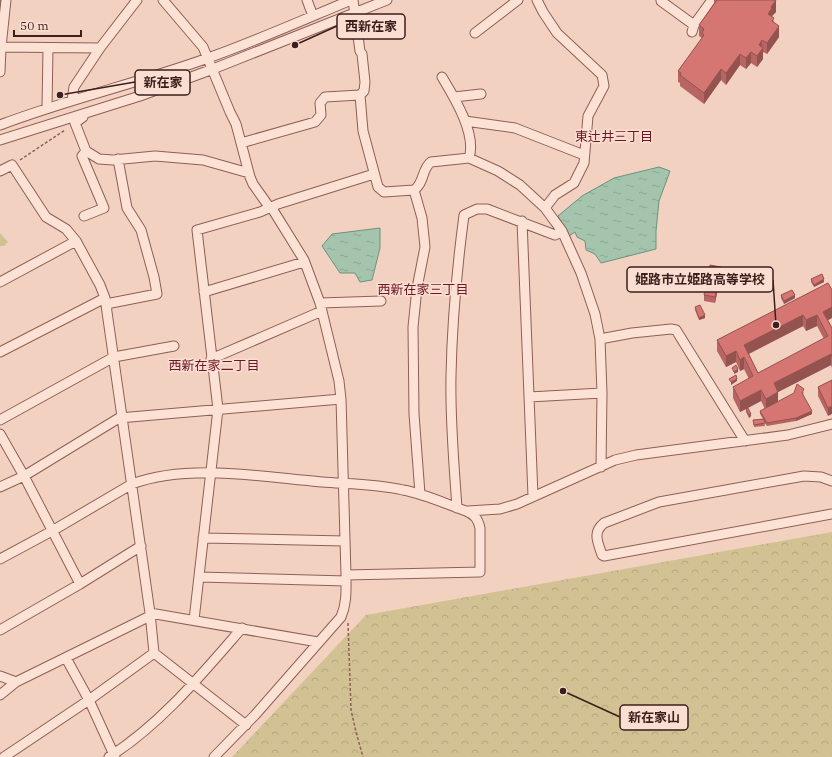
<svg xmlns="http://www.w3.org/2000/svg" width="832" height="757" viewBox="0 0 832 757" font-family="'IBM Plex Serif','Noto Sans JP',serif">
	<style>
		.grass { fill: #d2c293 }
		.forest { fill: url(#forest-crowns) }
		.water { fill: url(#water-ripples); stroke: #699479 }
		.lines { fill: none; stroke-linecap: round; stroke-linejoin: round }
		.stream { stroke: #699479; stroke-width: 2.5 }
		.minor-casing { stroke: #8e5f56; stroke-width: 11 }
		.path { stroke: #8e5f56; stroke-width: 1.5; stroke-dasharray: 3 2; stroke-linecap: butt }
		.minor { stroke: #fce2d5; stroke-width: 9 }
		.wall { fill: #b76562; fill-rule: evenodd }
		.shaded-wall { fill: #955350 }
		.building { fill: #d57672; stroke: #955350; fill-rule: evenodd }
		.labels { text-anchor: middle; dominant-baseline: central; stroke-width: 3; stroke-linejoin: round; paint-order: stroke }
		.neighbourhood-label { font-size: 13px; fill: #6e1625; stroke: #f9ded1 }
		.leader { fill: none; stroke: #3c1f1c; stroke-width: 1.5 }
		.callout-dot { fill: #3c1f1c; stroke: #f9ded1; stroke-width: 1.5 }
		.callout { fill: #f9ded1; stroke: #3c1f1c; stroke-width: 1.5 }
		.callout-label { font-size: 13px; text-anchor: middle; font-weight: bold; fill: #3c1f1c }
	</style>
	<defs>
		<pattern id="forest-crowns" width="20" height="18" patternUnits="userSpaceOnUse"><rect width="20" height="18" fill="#d2c293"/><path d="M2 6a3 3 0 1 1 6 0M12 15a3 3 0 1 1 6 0" fill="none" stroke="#b5a67e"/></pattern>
		<pattern id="water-ripples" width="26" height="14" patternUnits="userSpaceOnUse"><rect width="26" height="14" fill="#a4c4ae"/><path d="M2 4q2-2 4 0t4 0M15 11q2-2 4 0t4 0" fill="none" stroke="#8ea895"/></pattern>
	</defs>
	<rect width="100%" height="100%" fill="#f3d1c0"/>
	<!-- grass -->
	<path class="grass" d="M 0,233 L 8,242 L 4,246 L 0,246 Z"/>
	<!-- forest -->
	<path class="forest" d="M 832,532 L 832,757 L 232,757 L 366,615 Z"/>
	<!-- water -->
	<path class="water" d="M 659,167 L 670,171 L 659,201 L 656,231 L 656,249 L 601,263 L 595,254 L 586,250 L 585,241 L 577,237 L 575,232 L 569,236 L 558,216 L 582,196 L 614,178 Z
		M 380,228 L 380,248 L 372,280 L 360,282 L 355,273 L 340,273 L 322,246 L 332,234 Z"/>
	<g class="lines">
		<!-- stream -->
		<path class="stream" d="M 0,9 L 1,0"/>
		<defs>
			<path id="minor" d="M 163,0 L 203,47 L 230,112 L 236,124 L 250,177 L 253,184 L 270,208 L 273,210 L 304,260 L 320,303 L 339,381 L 341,399 L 346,575 C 346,590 347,603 341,617 L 255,715 L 214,757
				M 307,0 L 313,16
				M 353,0 L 360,51 L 362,54 L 365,82 L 364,91 L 360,95 L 363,131 L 378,187 L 384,192 L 414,190 C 424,184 422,168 431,162 L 469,158 L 498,171 L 520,185 L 545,208 L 562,231 L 581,273 L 595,314 L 600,339 L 602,393 L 601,467
				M 537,0 L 543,12 L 557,33 L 602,75 L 604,86 L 588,116 L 584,163 L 574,183 L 555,195 L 545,208
				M 661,0 L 661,1 L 694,25
				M 357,30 L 392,22
				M 692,32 L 694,25 L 712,0
				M 475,33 L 518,0
				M 0,47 L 100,48
				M 0,72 L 1,47 L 6,0
				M 442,77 C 454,97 477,134 469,158
				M 454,97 L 481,94
				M 72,100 L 74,87 L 100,48 L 137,0
				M 47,108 L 48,48
				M 83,117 L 75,123 L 86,151 L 99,159 L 113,160 L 155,156 L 203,160 L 249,173
				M 465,121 L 515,128 L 584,155
				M 0,125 C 68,99 139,83 208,58 C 256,41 303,20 351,0
				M 0,140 L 140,96 L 213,69 L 387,0
				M 241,143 L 315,122 L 321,115 L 320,103 L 325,97 L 360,95
				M 0,171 L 12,165 L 46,217 L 66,229 L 76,241 L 100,285 L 105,298 L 150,613 L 154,653 L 246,725
				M 414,190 L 422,218 L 425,247 L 417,288 L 413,327 L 414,414 L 420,494
				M 84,216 L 104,208 L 82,156 L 86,151
				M 522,221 L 533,496
				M 0,282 L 76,241
				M 204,292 L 304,262
				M 320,303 L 381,301
				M 106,304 L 157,294 L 154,277 L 141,230 L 127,208 L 118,159
				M 600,339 L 632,333 L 671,329 L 676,330 L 745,441
				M 0,352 L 105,298
				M 211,359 L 322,311
				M 529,397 L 602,393
				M 0,420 L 114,357 L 174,346
				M 0,434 L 24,476 L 80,584
				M 832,481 L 821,477 L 804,476 L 659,502 L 604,523 C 592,533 598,542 602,555 L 604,556 L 832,514
				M 0,487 L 24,476 L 119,418 L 341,399
				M 457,508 C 454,464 450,420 451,376 C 452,323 457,268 464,215 L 477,209 L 487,209 L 555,235 L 562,231
				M 468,511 L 500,509 L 517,504 L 615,460 L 636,455 L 788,435 L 832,424
				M 203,538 L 345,541
				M 0,559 L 52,531 L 132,484 C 189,463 262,477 322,482 C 349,484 377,484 403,490 C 425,494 446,504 466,511 C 475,515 478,519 480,528 L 480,572 L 346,575
				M 199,577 L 346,581
				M 150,613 L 318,642
				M 194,620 L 218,409 L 197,230 L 260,212 L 278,204 L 374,174
				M 0,630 L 80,584 L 141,546
				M 66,658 L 89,700 L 115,757
				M 0,676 L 16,682
				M 0,695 L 16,682 L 150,616
				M 4,757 L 89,700 L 154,653
				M 109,757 C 161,724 202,674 242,628"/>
		</defs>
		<!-- minor casing -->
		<use href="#minor" class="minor-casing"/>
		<!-- path -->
		<path class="path" d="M 20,160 L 65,130
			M 348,623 L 351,710 L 356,732 L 363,757"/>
		<!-- minor -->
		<use href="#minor" class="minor"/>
	</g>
	<!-- wall -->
	<path class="wall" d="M 714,0 L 775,0 L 776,12 L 772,16 L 779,37 L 767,54 L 763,52 L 763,59 L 757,67 L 751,63 L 746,69 L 740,65 L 726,85 L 721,80 L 704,104 L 680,86 L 680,83 L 678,82 L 678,71 L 702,38 L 699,36 L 699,25 L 714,3 Z
		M 721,273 L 715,303 L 704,301 L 704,295 Z
		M 811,279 L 824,282 L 814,287 L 811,282 Z
		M 828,283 L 828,320 L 832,328 L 832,368 L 831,365 L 778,392 L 778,402 L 804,392 L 803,394 L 812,414 L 796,421 L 767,426 L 764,422 L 765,426 L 754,427 L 753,420 L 763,419 L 760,414 L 760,411 L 765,409 L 761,401 L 748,408 L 751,416 L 749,418 L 746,412 L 746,409 L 740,412 L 733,398 L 733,387 L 749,379 L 744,369 L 740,371 L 736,362 L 726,367 L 717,351 L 717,340 ZM 803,326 L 806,331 L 817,326 L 824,339 L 758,373 L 749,354 Z
		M 781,295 L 795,298 L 784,304 L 781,298 Z
		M 695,307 L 705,318 L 699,320 L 695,310 Z
		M 832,380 L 828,416 L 818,396 L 818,387 Z"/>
	<!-- shaded-wall -->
	<path class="shaded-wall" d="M 776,0 L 776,12 L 772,16 L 772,19 L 768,14 L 771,7 Z
		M 779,26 L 779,37 L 767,54 L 767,43 Z
		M 762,40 L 762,49 L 763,48 L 763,59 L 757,67 L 757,56 L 759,45 Z
		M 751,52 L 751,63 L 746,69 L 746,58 Z
		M 740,54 L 740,65 L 726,85 L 726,73 Z
		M 721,69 L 721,80 L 704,104 L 704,93 Z
		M 721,267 L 721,273 L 715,303 L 715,297 Z
		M 824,279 L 824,282 L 814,287 L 814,285 Z
		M 795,295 L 795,298 L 784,304 L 784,301 Z
		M 832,301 L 832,318 L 823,323 L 823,312 Z
		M 705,315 L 705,318 L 699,320 L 699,318 Z
		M 803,315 L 803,326 L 744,356 L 744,345 Z
		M 817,315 L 817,326 L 806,331 L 806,320 Z
		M 736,351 L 736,362 L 726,367 L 726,356 Z
		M 831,354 L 831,365 L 778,392 L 778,403 L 766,410 L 766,399 L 774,383 Z
		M 744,357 L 744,369 L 740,371 L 740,360 Z
		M 738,369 L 738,372 L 734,374 L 734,372 Z
		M 737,379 L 737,381 L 731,385 L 731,382 Z
		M 761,390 L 761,401 L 740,412 L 740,401 Z
		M 832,406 L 832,414 L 828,416 L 828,408 Z
		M 812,411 L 812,414 L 796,421 L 796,418 Z
		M 751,414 L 751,416 L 749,418 L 749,415 Z"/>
	<!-- building -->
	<path class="building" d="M 717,0 L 776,0 L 771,7 L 772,8 L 768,14 L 774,18 L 772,21 L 779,26 L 767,43 L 762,40 L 759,45 L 763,48 L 757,56 L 751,52 L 746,58 L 740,54 L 726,73 L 721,69 L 704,93 L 680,75 L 681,73 L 678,71 L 704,35 L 702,33 L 704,29 L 699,25 Z
		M 710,265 L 721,267 L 715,297 L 704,295 Z
		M 822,274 L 824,279 L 814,285 L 811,279 Z
		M 828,283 L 832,290 L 832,307 L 823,312 L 832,328 L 832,357 L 831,354 L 774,383 L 778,392 L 766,399 L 761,390 L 740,401 L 733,387 L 753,376 L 744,357 L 740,360 L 736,351 L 726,356 L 717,340 ZM 803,315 L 806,320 L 817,315 L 828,336 L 758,373 L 744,345 Z
		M 792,290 L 795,295 L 784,301 L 781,295 Z
		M 700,305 L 705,315 L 699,318 L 695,307 Z
		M 736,365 L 738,369 L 734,372 L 732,368 Z
		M 736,375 L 737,379 L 731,382 L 729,379 Z
		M 832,380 L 832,406 L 828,408 L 818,387 Z
		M 797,384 L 804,389 L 802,393 L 812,411 L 796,418 L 767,423 L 760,411 L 794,393 Z
		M 748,408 L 751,414 L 749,415 L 746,409 Z
		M 764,419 L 765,423 L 754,425 L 753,420 Z"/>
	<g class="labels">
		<!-- neighbourhood labels -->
		<g class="neighbourhood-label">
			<text x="614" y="136">東辻井三丁目</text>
			<text x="423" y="289">西新在家三丁目</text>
			<text x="214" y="365">西新在家二丁目</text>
		</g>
	</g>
	<!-- callouts -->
	<path class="leader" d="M295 45L337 26M60 95L135 82M776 325L773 280M563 691L620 717"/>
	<g class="callout-dot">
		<circle cx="295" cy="45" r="4"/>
		<circle cx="60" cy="95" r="4"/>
		<circle cx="776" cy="325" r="4"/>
		<circle cx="563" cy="691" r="4"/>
	</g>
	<g class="callout">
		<rect x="337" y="14" width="68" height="25" rx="4"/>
		<rect x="135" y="70" width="55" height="25" rx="4"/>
		<rect x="627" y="267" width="146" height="25" rx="4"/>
		<rect x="620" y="705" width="68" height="25" rx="4"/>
	</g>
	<g class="callout-label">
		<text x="371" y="31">西新在家</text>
		<text x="163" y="87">新在家</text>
		<text x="700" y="284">姫路市立姫路高等学校</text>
		<text x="654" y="722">新在家山</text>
	</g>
	<!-- scale -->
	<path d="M14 30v6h67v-6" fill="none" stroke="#3c1f1c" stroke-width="2"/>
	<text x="20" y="30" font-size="12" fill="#3c1f1c" stroke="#f9ded1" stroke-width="3" paint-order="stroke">50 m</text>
</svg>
